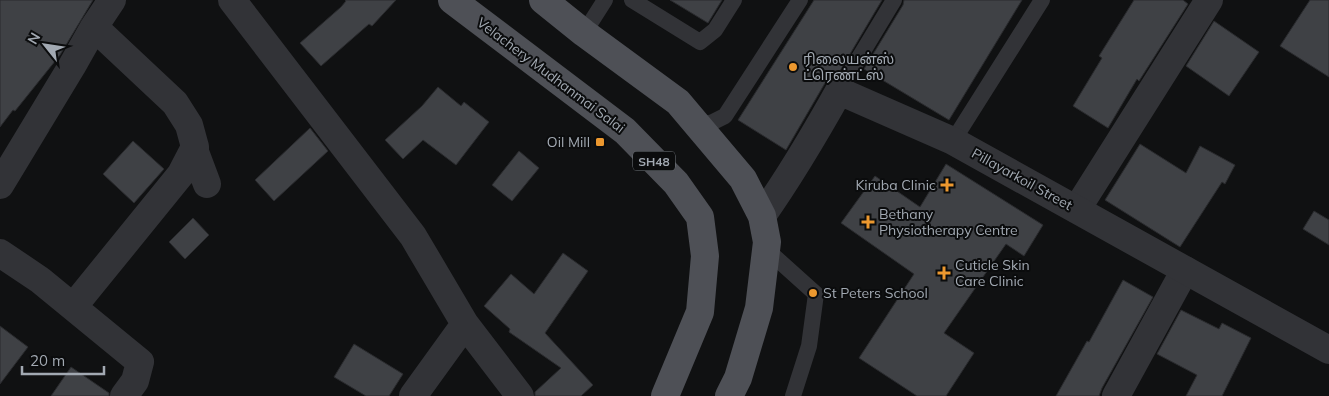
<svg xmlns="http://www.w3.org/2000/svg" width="1329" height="396" viewBox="0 0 1329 396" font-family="Mulish,'Noto Sans Tamil',sans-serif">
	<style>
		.building { fill: #3f4145; stroke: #2a2b2e }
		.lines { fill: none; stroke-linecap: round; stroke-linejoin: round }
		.service { stroke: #323337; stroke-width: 16 }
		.minor { stroke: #323337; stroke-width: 28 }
		.tertiary { stroke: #323337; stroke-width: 28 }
		.primary { stroke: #4e5056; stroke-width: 28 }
		.poi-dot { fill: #ec982f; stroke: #0b0c0d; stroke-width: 2 }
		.labels { text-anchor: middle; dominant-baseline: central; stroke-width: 4; stroke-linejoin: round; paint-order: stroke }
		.shield { fill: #0b0c0d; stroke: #757a80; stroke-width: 1 }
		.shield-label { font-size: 12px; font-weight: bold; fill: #a2a9b2 }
		.poi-label { font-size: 14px; fill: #a2a9b2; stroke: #0b0c0d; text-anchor: start }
		.street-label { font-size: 14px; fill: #a2a9b2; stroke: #0b0c0d }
	</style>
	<rect width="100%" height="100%" fill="#101112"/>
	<!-- building -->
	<path class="building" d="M 0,0 L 93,0 L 60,55 L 15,111 L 13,110 L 0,127 Z
		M 345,0 L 396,0 L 372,26 L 369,24 L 321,66 L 300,43 L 341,7 L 346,1 Z
		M 670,0 L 722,0 L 708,23 Z
		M 814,0 L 882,0 L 837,76 L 830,78 L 825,83 L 786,150 L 738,120 Z
		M 904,0 L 1022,0 L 949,120 L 864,69 L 903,5 Z
		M 1134,0 L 1183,0 L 1188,4 L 1139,81 L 1137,79 L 1108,128 L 1073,106 L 1102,58 L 1099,56 Z
		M 1310,0 L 1329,0 L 1329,77 L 1280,46 Z
		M 1214,21 L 1259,52 L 1229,96 L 1186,66 Z
		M 438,87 L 461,106 L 464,102 L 489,122 L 456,165 L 423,140 L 403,159 L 385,140 L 422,106 Z
		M 310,128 L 328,151 L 274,201 L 255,180 Z
		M 133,141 L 164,169 L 134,203 L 103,174 Z
		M 1140,144 L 1186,173 L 1200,146 L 1235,165 L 1225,184 L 1222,182 L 1180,247 L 1105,200 Z
		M 519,151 L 539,168 L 512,201 L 492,185 Z
		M 946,164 L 1043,225 L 1024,256 L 1006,244 L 944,333 L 974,353 L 946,396 L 917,396 L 859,358 L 914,274 L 841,223 L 875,176 L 920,207 Z
		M 1314,211 L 1329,220 L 1329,245 L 1303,229 Z
		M 193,218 L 209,235 L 185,259 L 169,242 Z
		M 563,253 L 588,271 L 545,333 L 593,385 L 581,396 L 535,396 L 535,392 L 561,368 L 509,332 L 510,329 L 484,306 L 511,274 L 534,294 Z
		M 1123,280 L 1153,297 L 1102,388 L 1099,396 L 1056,396 L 1087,341 L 1089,342 Z
		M 1181,310 L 1219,329 L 1222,323 L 1251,338 L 1222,396 L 1186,396 L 1197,375 L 1157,354 Z
		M 0,326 L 28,347 L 0,384 Z
		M 354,344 L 403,374 L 389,396 L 366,396 L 334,377 Z
		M 71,367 L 109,393 L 109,396 L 51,396 Z"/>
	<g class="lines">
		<!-- service -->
		<path class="service" d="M 632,0 L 700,42 L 715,30 L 734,0
			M 584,33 L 605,0
			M 839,91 L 894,0
			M 698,126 L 713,122 L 725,116 L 800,0
			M 953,141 L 1042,0
			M 766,249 L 816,294 L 809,346 L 793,396"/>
		<!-- minor -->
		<path class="minor" d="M 232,0 L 413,236 L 465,324 L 520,396
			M 195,147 L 195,152 L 207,184
			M 0,185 L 72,66 L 94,27 L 112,0
			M 1077,209 L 1209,0
			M 0,253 L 40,280 L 140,362 L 135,381 L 124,396
			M 73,307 L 181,174 L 195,147 L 189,125 L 175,103 L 94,27
			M 413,396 L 465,324
			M 1116,396 L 1185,270"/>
		<!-- tertiary -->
		<path class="tertiary" d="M 762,216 C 790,176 815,134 839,91 L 953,141 L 1329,350"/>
		<!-- primary -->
		<path class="primary" d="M 452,0 L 625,131 L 676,183 L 700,217 L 705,256 L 700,312 L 665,396
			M 543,0 L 584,33 L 678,102 L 743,179 L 762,216 L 767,242 L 759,308 L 738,378 L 729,396"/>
	</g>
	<!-- markers -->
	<g class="poi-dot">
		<circle cx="793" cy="67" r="5"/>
		<rect x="595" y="137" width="10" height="10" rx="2.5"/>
		<path d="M944.5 177.5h5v5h5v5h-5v5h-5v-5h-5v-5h5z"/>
		<path d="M865.5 214.5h5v5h5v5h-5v5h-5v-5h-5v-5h5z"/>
		<path d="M941.5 265.5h5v5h5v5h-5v5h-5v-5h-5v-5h5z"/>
		<circle cx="813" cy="293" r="5"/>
	</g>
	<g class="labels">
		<!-- shield labels -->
		<rect class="shield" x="633" y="151.5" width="42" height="19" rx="4"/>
		<g class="shield-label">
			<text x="654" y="161">SH48</text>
		</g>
		<!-- poi labels -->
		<g class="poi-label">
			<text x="803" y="59">ரிலையன்ஸ்<tspan x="803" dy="16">ட்ரெண்ட்ஸ்</tspan></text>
			<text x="590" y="142" text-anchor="end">Oil Mill</text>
			<text x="936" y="185" text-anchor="end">Kiruba Clinic</text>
			<text x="879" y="214">Bethany<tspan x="879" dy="16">Physiotherapy Centre</tspan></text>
			<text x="955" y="265">Cuticle Skin<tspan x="955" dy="16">Care Clinic</tspan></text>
			<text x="823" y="293">St Peters School</text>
		</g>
		<!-- street labels -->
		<g class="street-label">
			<text transform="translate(551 75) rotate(37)">Velachery Mudhanmai Salai</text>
			<text transform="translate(1022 179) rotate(29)">Pillayarkoil Street</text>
		</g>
	</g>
	<!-- north arrow -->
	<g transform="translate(45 45) rotate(300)" stroke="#0b0c0d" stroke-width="4" paint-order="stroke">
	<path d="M0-4L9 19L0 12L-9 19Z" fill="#a2a9b2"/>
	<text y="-8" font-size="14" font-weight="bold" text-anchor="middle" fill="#a2a9b2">N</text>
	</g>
	<!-- scale -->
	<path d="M22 366v8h82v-8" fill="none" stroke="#a2a9b2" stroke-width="2.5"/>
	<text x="30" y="366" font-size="15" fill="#a2a9b2" stroke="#0b0c0d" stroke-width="4" paint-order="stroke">20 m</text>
</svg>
